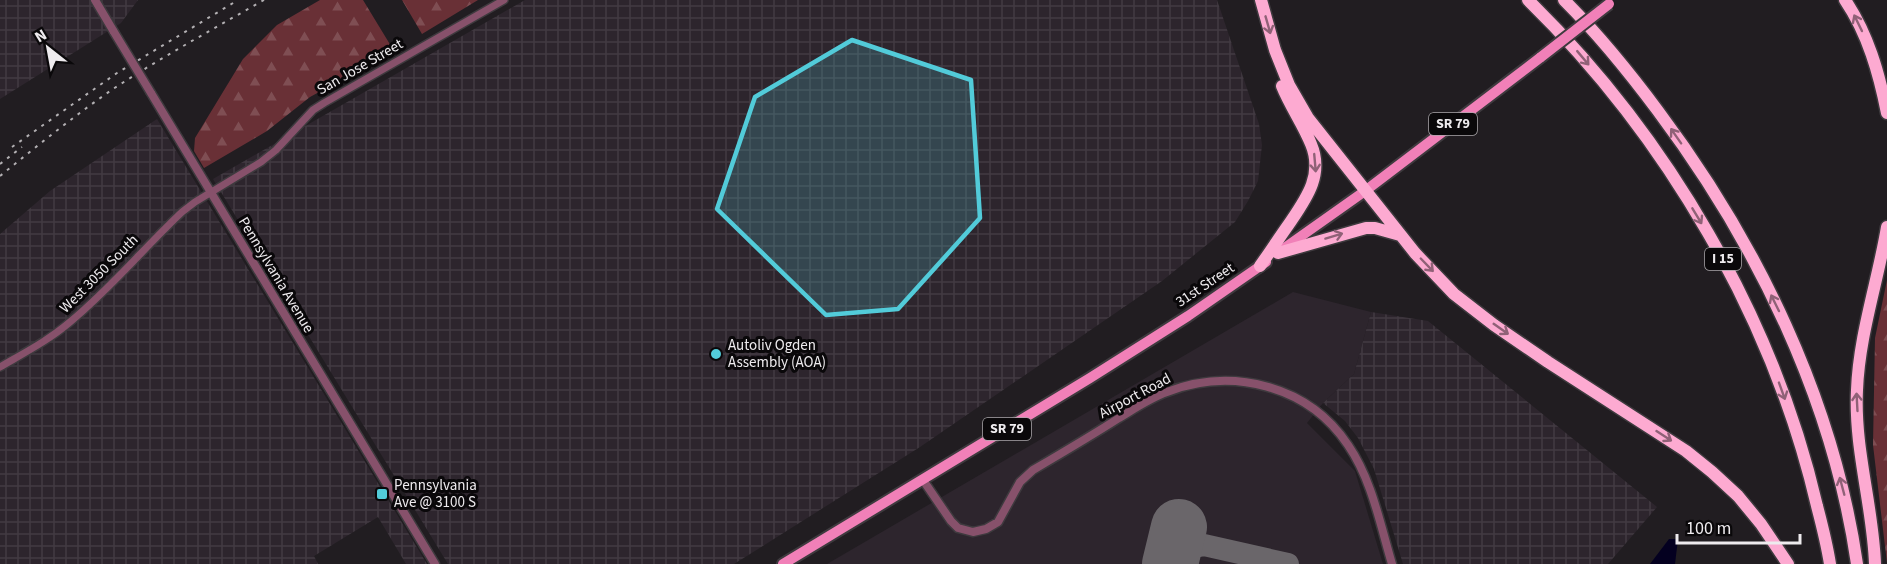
<svg xmlns="http://www.w3.org/2000/svg" width="1887" height="564" viewBox="0 0 1887 564" font-family="'Source Sans 3',sans-serif">
	<style>
		.built { fill: #2d252d }
		.industrial { fill: url(#industrial-grid) }
		.forest { fill: url(#forest-firs) }
		.water { fill: #040020 }
		.lines { fill: none; stroke-linecap: round; stroke-linejoin: round }
		.taxiway { stroke: #6a666a; stroke-width: 22 }
		.runway { stroke: #6a666a; stroke-width: 56 }
		.minor-casing { stroke: #3e3a3e; stroke-width: 10 }
		.tertiary-casing { stroke: #3e3a3e; stroke-width: 11 }
		.primary-casing { stroke: #3e3a3e; stroke-width: 14 }
		.motorway-casing { stroke: #3e3a3e; stroke-width: 15 }
		.minor { stroke: #87516b; stroke-width: 7 }
		.tertiary { stroke: #87516b; stroke-width: 8 }
		.primary { stroke: #f180b8; stroke-width: 10 }
		.motorway { stroke: #fdaad1; stroke-width: 12 }
		.rail { stroke: #b3b0b3; stroke-width: 2; stroke-dasharray: 3 6; stroke-linecap: butt }
		.tertiary-bridge-casing { stroke: #3e3a3e; stroke-width: 11; stroke-linecap: butt }
		.primary-bridge-casing { stroke: #3e3a3e; stroke-width: 14; stroke-linecap: butt }
		.tertiary-bridge { stroke: #87516b; stroke-width: 8 }
		.primary-bridge { stroke: #f180b8; stroke-width: 10 }
		.oneway { stroke: #906177 }
		.marked { fill: #52cbd9; fill-opacity: 0.2; stroke: #52cbd9; stroke-width: 4.5; stroke-linejoin: round }
		.poi-dot { fill: #52cbd9; stroke: #0a080a; stroke-width: 2 }
		.labels { text-anchor: middle; dominant-baseline: central; stroke-width: 6; stroke-linejoin: round; paint-order: stroke }
		.shield { fill: #0a080a; stroke: #aaa7aa; stroke-width: 1.5 }
		.shield-label { font-size: 14px; font-weight: bold; fill: #eeebee }
		.street-label { font-size: 15px; fill: #eeebee; stroke: #0a080a }
		.poi-label { font-size: 15px; fill: #eeebee; stroke: #0a080a; text-anchor: start }
	</style>
	<defs>
		<pattern id="industrial-grid" width="8" height="8" patternUnits="userSpaceOnUse" patternTransform="scale(1.5)"><rect width="8" height="8" fill="#2d252d"/><path d="M0 4h8M4 0v8" fill="none" stroke="#423a42"/></pattern>
		<pattern id="forest-firs" width="22" height="20" patternUnits="userSpaceOnUse" patternTransform="scale(1.5)"><rect width="22" height="20" fill="#693036"/><path d="M5 1l3.5 6h-7zM16 11l3.5 6h-7z" fill="#7f4e53"/></pattern>
	</defs>
	<rect width="100%" height="100%" fill="#211d21"/>
	<!-- built -->
	<path class="built" d="M 1293,292 L 1371,312 L 1354,374 L 1323,403 L 1307,423 L 1355,471 L 1383,564 L 827,564 Z"/>
	<!-- industrial -->
	<path class="industrial" d="M 0,0 L 138,0 L 121,23 L 0,99 Z
		M 525,0 L 1217,0 L 1259,124 L 1262,145 L 1258,181 L 1248,201 L 1235,222 L 1162,281 L 920,447 L 734,564 L 448,564 L 213,179 Z
		M 157,119 L 427,564 L 406,564 L 378,517 L 314,556 L 318,564 L 0,564 L 0,234 L 50,191 Z
		M 1371,312 L 1428,321 L 1657,507 L 1608,564 L 1403,564 L 1374,469 L 1358,438 L 1345,421 L 1323,403 L 1354,374 Z"/>
	<!-- forest -->
	<path class="forest" d="M 320,0 L 363,0 L 394,51 L 310,97 L 267,131 L 204,168 L 194,151 L 195,138 L 243,59 L 277,25 Z
		M 402,0 L 478,0 L 422,34 Z
		M 1887,280 L 1887,563 L 1873,445 L 1875,338 Z"/>
	<!-- water -->
	<path class="water" d="M 1669,539 L 1678,539 L 1675,564 L 1650,564 Z"/>
	<g class="lines">
		<!-- taxiway -->
		<path class="taxiway" d="M 1172,564 C 1180,552 1190,547 1204,545 L 1288,564"/>
		<!-- runway -->
		<path class="runway" d="M 1170,564 L 1179,527"/>
		<defs>
			<path id="minor" d="M 0,367 C 24,353 49,340 70,322 C 110,289 144,248 182,212 L 195,202 L 261,162 L 276,150 L 313,110 L 324,103 L 504,0"/>
			<path id="tertiary" d="M 95,0 L 114,32
				M 151,93 L 435,564
				M 923,480 L 951,521 L 958,528 L 973,532 L 986,529 L 998,522 L 1020,482 L 1033,470 C 1062,453 1091,436 1119,418 C 1134,409 1150,398 1167,392 C 1232,367 1308,385 1348,445 C 1372,480 1380,524 1392,564"/>
			<path id="primary" d="M 1283,249 L 1365,191 L 1541,57
				M 783,564 L 1090,378 L 1188,316 L 1266,262"/>
			<path id="motorway" d="M 1261,0 L 1275,50 L 1289,85 L 1308,118 L 1415,253 L 1454,294 L 1494,325 L 1548,362 L 1686,451 L 1712,472 L 1738,496 L 1761,524 L 1788,564
				M 1528,0 C 1667,136 1773,317 1817,506 C 1822,525 1827,545 1830,564
				M 1564,0 C 1598,34 1629,72 1658,111 C 1757,243 1833,399 1857,564
				M 1845,0 C 1868,34 1879,73 1887,113
				M 1278,253 L 1366,228 L 1375,228 L 1400,235
				M 1260,266 C 1270,252 1279,238 1289,224 C 1306,199 1324,175 1311,144 C 1303,124 1290,106 1282,86
				M 1875,564 C 1873,506 1854,449 1857,390 C 1859,335 1878,281 1887,227"/>
		</defs>
		<!-- minor casing -->
		<use href="#minor" class="minor-casing"/>
		<!-- tertiary casing -->
		<use href="#tertiary" class="tertiary-casing"/>
		<!-- primary casing -->
		<use href="#primary" class="primary-casing"/>
		<!-- motorway casing -->
		<use href="#motorway" class="motorway-casing"/>
		<!-- minor -->
		<use href="#minor" class="minor"/>
		<!-- tertiary -->
		<use href="#tertiary" class="tertiary"/>
		<!-- primary -->
		<use href="#primary" class="primary"/>
		<!-- motorway -->
		<use href="#motorway" class="motorway"/>
		<!-- rail -->
		<path class="rail" d="M 12,147 L 117,73 L 238,0
			M 0,164 L 22,147
			M 0,176 C 37,146 74,116 113,89 C 162,57 213,29 264,0"/>
		<defs>
			<path id="tertiary-bridge" d="M 114,32 L 151,93"/>
			<path id="primary-bridge" d="M 1541,57 L 1609,4"/>
		</defs>
		<!-- tertiary-bridge casing -->
		<use href="#tertiary-bridge" class="tertiary-bridge-casing"/>
		<!-- primary-bridge casing -->
		<use href="#primary-bridge" class="primary-bridge-casing"/>
		<!-- tertiary-bridge -->
		<use href="#tertiary-bridge" class="tertiary-bridge"/>
		<!-- primary-bridge -->
		<use href="#primary-bridge" class="primary-bridge"/>
	</g>
	<!-- one-way arrows -->
	<defs><path id="oneway-shaft" d="M-6 0H5M1.5-3L5.5 0L1.5 3" fill="none" stroke-width="1.6" stroke-linecap="round" stroke-linejoin="round" transform="scale(1.5)"/></defs>
	<g class="oneway">
		<use href="#oneway-shaft" transform="translate(1858 23) rotate(-116)"/>
		<use href="#oneway-shaft" transform="translate(1268 25) rotate(74)"/>
		<use href="#oneway-shaft" transform="translate(1583 58) rotate(50)"/>
		<use href="#oneway-shaft" transform="translate(1676 136) rotate(-125)"/>
		<use href="#oneway-shaft" transform="translate(1315 163) rotate(85)"/>
		<use href="#oneway-shaft" transform="translate(1697 216) rotate(59)"/>
		<use href="#oneway-shaft" transform="translate(1334 236) rotate(-17)"/>
		<use href="#oneway-shaft" transform="translate(1427 265) rotate(46)"/>
		<use href="#oneway-shaft" transform="translate(1775 303) rotate(-116)"/>
		<use href="#oneway-shaft" transform="translate(1501 329) rotate(35)"/>
		<use href="#oneway-shaft" transform="translate(1782 391) rotate(70)"/>
		<use href="#oneway-shaft" transform="translate(1857 402) rotate(-93)"/>
		<use href="#oneway-shaft" transform="translate(1664 436) rotate(33)"/>
		<use href="#oneway-shaft" transform="translate(1842 486) rotate(-105)"/>
	</g>
	<!-- marked area -->
	<path class="marked" d="M 852,40 L 971,80 L 980,218 L 898,309 L 826,315 L 717,209 L 755,97 Z"/>
	<!-- markers -->
	<g class="poi-dot">
		<circle cx="716" cy="354" r="6"/>
		<rect x="376" y="488" width="12" height="12" rx="3"/>
	</g>
	<g class="labels">
		<!-- shield labels -->
		<g class="shield">
			<rect x="1429" y="113" width="48" height="22" rx="4.5"/>
			<rect x="1705" y="248" width="36" height="22" rx="4.5"/>
			<rect x="983" y="418" width="48" height="22" rx="4.5"/>
		</g>
		<g class="shield-label">
			<text x="1453" y="124">SR 79</text>
			<text x="1723" y="259">I 15</text>
			<text x="1007" y="429">SR 79</text>
		</g>
		<!-- street labels -->
		<g class="street-label">
			<text transform="translate(360 67) rotate(-30)">San Jose Street</text>
			<text transform="translate(99 274) rotate(-45)">West 3050 South</text>
			<text transform="translate(276 275) rotate(59)">Pennsylvania Avenue</text>
			<text transform="translate(1205 285) rotate(-34)">31st Street</text>
			<text transform="translate(1135 396) rotate(-28)">Airport Road</text>
		</g>
		<!-- poi labels -->
		<g class="poi-label">
			<text x="728" y="345">Autoliv Ogden<tspan x="728" dy="17">Assembly (AOA)</tspan></text>
			<text x="394" y="485">Pennsylvania<tspan x="394" dy="17">Ave @ 3100 S</tspan></text>
		</g>
	</g>
	<!-- north arrow -->
	<g transform="translate(48 48) rotate(329)" stroke="#0a080a" stroke-width="4.5" paint-order="stroke">
	<path d="M0-4.5L10 22L0 15L-10 22Z" fill="#eeebee"/>
	<text y="-9" font-size="16" font-weight="bold" text-anchor="middle" fill="#eeebee">N</text>
	</g>
	<!-- scale -->
	<path d="M1677 534v9h123v-9" fill="none" stroke="#eeebee" stroke-width="3"/>
	<text x="1686" y="534" font-size="18" fill="#eeebee" stroke="#0a080a" stroke-width="4.5" paint-order="stroke">100 m</text>
</svg>
